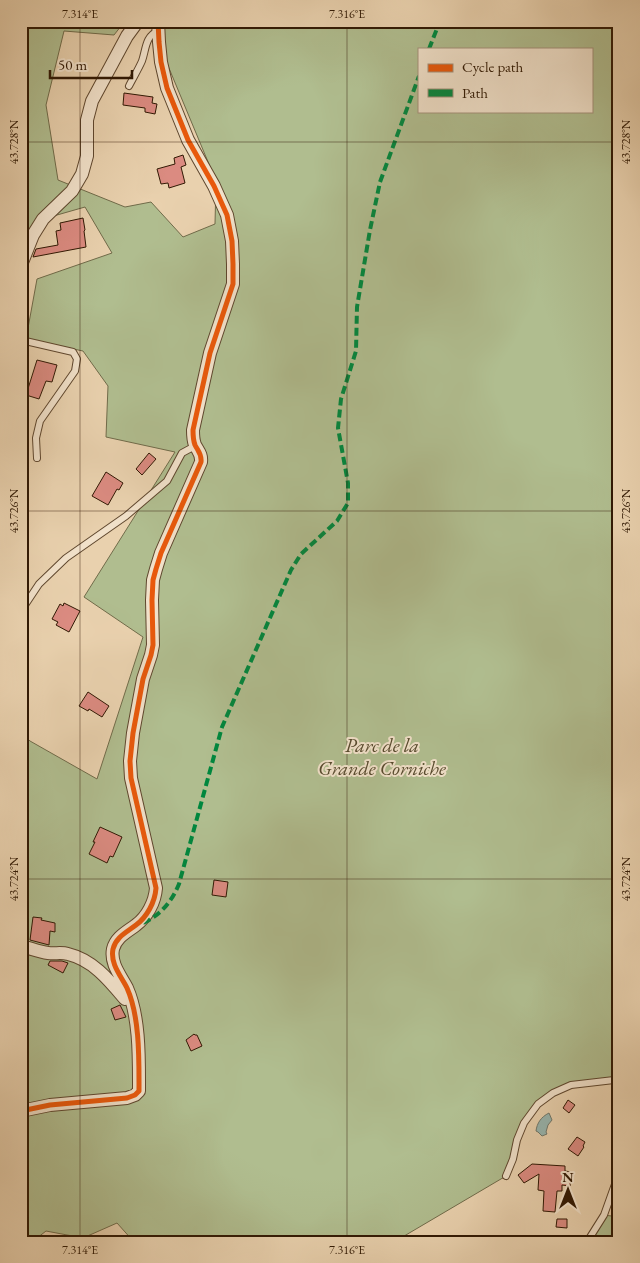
<svg xmlns="http://www.w3.org/2000/svg" width="640" height="1263" viewBox="0 0 640 1263" font-family="'EB Garamond',serif">
	<style>
		.green { fill: #b0bd8f; stroke: #706b4a; fill-rule: evenodd }
		.water { fill: #98b6b0; stroke: #6f776b }
		.building { fill: #db8b81; stroke: #311904 }
		.lines { fill: none; stroke-linecap: round; stroke-linejoin: round }
		.service-casing { stroke: #5f472e; stroke-width: 8 }
		.minor-casing { stroke: #5f472e; stroke-width: 14 }
		.service { stroke: #f1e1ca; stroke-width: 6 }
		.minor { stroke: #f1e1ca; stroke-width: 12 }
		.quiet { stroke: #00873e; stroke-width: 4; stroke-dasharray: 8 4; stroke-linecap: butt }
		.cycleway-casing { stroke: #f1e1ca; stroke-width: 8 }
		.cycleway { stroke: #e8590c; stroke-width: 5 }
		.ticks { fill: none; stroke: #311904; stroke-width: 1; stroke-opacity: 0.45 }
		.labels { text-anchor: middle; dominant-baseline: central; stroke-width: 4; stroke-linejoin: round; paint-order: stroke }
		.park-label { font-size: 20px; font-style: italic; fill: #574a2e; stroke: #f1e1ca }
		.neatline { fill: none; stroke: #311904; stroke-width: 2 }
		.ticks-label { font-size: 12px; text-anchor: middle; fill: #311904 }
	</style>
	<rect width="100%" height="100%" fill="#e9d1ae"/>
	<filter id="stains"><feTurbulence type="fractalNoise" baseFrequency=".004" numOctaves="4"/><feColorMatrix values="0 0 0 0 .2 0 0 0 0 .09 0 0 0 0 .02 0 0 0 .5 -.17"/></filter>
	<radialGradient id="worn" r=".72"><stop offset=".6" stop-color="#630" stop-opacity="0"/><stop offset="1" stop-color="#630" stop-opacity=".3"/></radialGradient>
	<!-- green -->
	<path class="green" d="M 21,21 L 125,21 L 114,35 L 64,31 L 46,105 L 58,180 L 125,207 L 151,202 L 183,237 L 215,224 L 216,181 L 166,61 L 163,21 L 619,21 L 619,1078 L 587,1084 L 553,1093 L 524,1123 L 506,1176 L 394,1242 L 134,1242 L 117,1223 L 83,1238 L 46,1231 L 32,1242 L 21,1242 L 21,733 L 30,741 L 97,779 L 143,637 L 84,597 L 175,452 L 106,437 L 108,386 L 83,351 L 26,339 L 37,279 L 112,253 L 85,207 L 43,219 L 21,265 ZM 419,49 L 591,49 L 591,111 L 419,111 Z
		M 604,1215 L 619,1217 L 619,1242 L 586,1242 Z"/>
	<!-- water -->
	<path class="water" d="M 549,1113 L 552,1120 L 548,1125 L 546,1132 L 547,1134 L 542,1136 L 538,1132 L 536,1131 C 537,1123 541,1117 549,1113 Z"/>
	<!-- building -->
	<path class="building" d="M 124,93 L 153,97 L 152,103 L 157,104 L 155,114 L 145,112 L 145,108 L 123,105 Z
		M 183,155 L 186,165 L 181,167 L 185,183 L 169,188 L 168,183 L 161,184 L 157,169 L 175,164 L 174,158 Z
		M 83,218 L 85,230 L 84,231 L 86,247 L 33,257 L 36,249 L 58,245 L 56,231 L 61,230 L 60,223 Z
		M 37,360 L 57,365 L 52,382 L 46,381 L 39,399 L 26,395 Z
		M 149,453 L 156,459 L 142,475 L 136,469 Z
		M 106,472 L 123,483 L 119,490 L 117,489 L 108,505 L 92,496 Z
		M 64,603 L 80,611 L 69,632 L 56,625 L 58,622 L 52,619 L 60,604 L 63,606 Z
		M 88,692 L 109,706 L 102,717 L 89,709 L 88,711 L 79,706 Z
		M 100,827 L 122,837 L 113,857 L 110,856 L 107,863 L 89,854 L 95,842 L 93,842 Z
		M 214,880 L 228,882 L 226,897 L 212,895 Z
		M 33,917 L 42,918 L 41,920 L 55,923 L 55,932 L 50,931 L 49,945 L 30,940 Z
		M 50,961 L 62,961 L 68,963 L 63,973 L 48,965 Z
		M 120,1005 L 126,1017 L 115,1020 L 111,1009 Z
		M 194,1034 L 195,1035 L 197,1035 L 202,1046 L 191,1051 L 186,1040 Z
		M 568,1100 L 575,1105 L 569,1113 L 563,1108 Z
		M 577,1137 L 585,1142 L 583,1146 L 584,1147 L 578,1156 L 568,1149 Z
		M 532,1164 L 565,1166 L 565,1171 L 571,1172 L 570,1186 L 562,1185 L 562,1191 L 557,1191 L 555,1212 L 543,1211 L 544,1191 L 538,1190 L 539,1174 L 524,1183 L 518,1175 Z
		M 557,1219 L 567,1219 L 567,1228 L 556,1227 Z"/>
	<g class="lines">
		<defs>
			<path id="service" d="M 129,86 C 133,78 138,70 142,61 C 146,50 145,36 158,31
				M 21,340 L 73,352 L 77,359 L 75,371 L 40,421 L 36,438 L 37,458
				M 21,611 L 39,584 L 66,558 L 126,516 L 167,481 L 182,453 L 195,446
				M 506,1176 L 513,1159 L 517,1140 L 524,1123 L 538,1104 L 553,1093 L 571,1085 L 614,1080 L 619,1078
				M 587,1242 L 604,1215 L 619,1173"/>
			<path id="minor" d="M 21,265 L 33,235 L 43,219 L 72,191 L 82,174 L 87,156 L 87,120 L 92,101 L 127,36 L 138,21
				M 21,946 C 30,948 39,952 48,953 C 55,954 61,952 68,954 C 93,960 109,980 125,999
				M 21,1111 L 50,1105 L 127,1098 L 135,1095 L 139,1091 C 139,1060 140,1017 127,988 C 121,976 110,964 113,949 C 116,937 127,932 136,925 C 147,917 155,902 156,888 L 131,778 L 130,761 L 133,733 L 143,679 L 151,655 L 153,645 L 152,600 L 153,580 L 156,569 L 161,553 L 201,462 C 202,454 198,451 195,445 C 193,440 193,435 193,430 L 210,353 L 233,284 L 233,264 L 232,241 L 227,215 L 214,186 L 188,140 L 167,88 L 161,62 L 159,42 L 158,21"/>
		</defs>
		<!-- service casing -->
		<use href="#service" class="service-casing"/>
		<!-- minor casing -->
		<use href="#minor" class="minor-casing"/>
		<!-- service -->
		<use href="#service" class="service"/>
		<!-- minor -->
		<use href="#minor" class="minor"/>
		<!-- quiet -->
		<path class="quiet" d="M 429,49 L 440,21
			M 143,923 C 161,915 172,901 179,884 L 222,727 L 291,570 L 301,554 L 337,521 L 348,503 L 348,483 L 338,428 L 341,399 L 356,351 L 357,307 L 370,230 L 380,182 L 419,76"/>
		<defs>
			<path id="cycleway" d="M 21,1111 L 50,1105 L 127,1098 L 135,1095 L 139,1091 C 139,1060 140,1017 127,988 C 121,976 110,964 113,949 C 116,937 127,932 136,925 C 147,917 155,902 156,888 L 131,778 L 130,761 L 133,733 L 143,679 L 151,655 L 153,645 L 152,600 L 153,580 L 156,569 L 161,553 L 201,462 C 202,454 198,451 195,445 C 193,440 193,435 193,430 L 210,353 L 233,284 L 233,264 L 232,241 L 227,215 L 214,186 L 188,140 L 167,88 L 161,62 L 159,42 L 158,21"/>
		</defs>
		<!-- cycleway casing -->
		<use href="#cycleway" class="cycleway-casing"/>
		<!-- cycleway -->
		<use href="#cycleway" class="cycleway"/>
	</g>
	<!-- ticks -->
	<path class="ticks" d="M 80,21 L 80,1242M 347,21 L 347,1242M 614,21 L 614,1242M 21,142 L 619,142M 21,511 L 619,511M 21,879 L 619,879"/>
	<g class="labels">
		<!-- park labels -->
		<g class="park-label">
			<text x="382" y="745">Parc de la<tspan x="382" dy="23">Grande Corniche</tspan></text>
		</g>
	</g>
	<!-- margin -->
	<rect width="640" height="1263" fill="none" stroke="#e9d1ae" stroke-width="55"/>
	<!-- legend -->
	<rect x="418" y="48" width="175" height="65" fill="#f1e1ca" stroke="#a4917b"/>
	<rect x="428" y="64" width="25" height="8" fill="#e8590c" stroke="#a4917b"/>
	<text x="462" y="72" font-size="15" fill="#311904">Cycle path</text>
	<rect x="428" y="89" width="25" height="8" fill="#00873e" stroke="#a4917b"/>
	<text x="462" y="98" font-size="15" fill="#311904">Path</text>
	<!-- north arrow -->
	<g transform="translate(568 1190)" stroke="#f1e1ca" stroke-width="4" paint-order="stroke">
	<path d="M0-4L9 19L0 12L-9 19Z" fill="#311904"/>
	<text y="-8" font-size="14" font-weight="bold" text-anchor="middle" fill="#311904">N</text>
	</g>
	<!-- scale -->
	<path d="M50 70v8h82v-8" fill="none" stroke="#311904" stroke-width="2.5"/>
	<text x="58" y="70" font-size="15" fill="#311904" stroke="#f1e1ca" stroke-width="4" paint-order="stroke">50 m</text>
	<rect x="28" y="28" width="584" height="1208" class="neatline"/>
	<g class="ticks-label">
		<text x="80" y="18">7.314°E</text>
		<text x="347" y="18">7.316°E</text>
		<text transform="translate(14 142) rotate(-90)" y="4">43.728°N</text>
		<text transform="translate(626 142) rotate(-90)" y="4">43.728°N</text>
		<text transform="translate(14 511) rotate(-90)" y="4">43.726°N</text>
		<text transform="translate(626 511) rotate(-90)" y="4">43.726°N</text>
		<text transform="translate(14 879) rotate(-90)" y="4">43.724°N</text>
		<text transform="translate(626 879) rotate(-90)" y="4">43.724°N</text>
		<text x="80" y="1254">7.314°E</text>
		<text x="347" y="1254">7.316°E</text>
	</g>
	<rect width="100%" height="100%" filter="url(#stains)"/>
	<rect width="100%" height="100%" fill="url(#worn)"/>
</svg>
